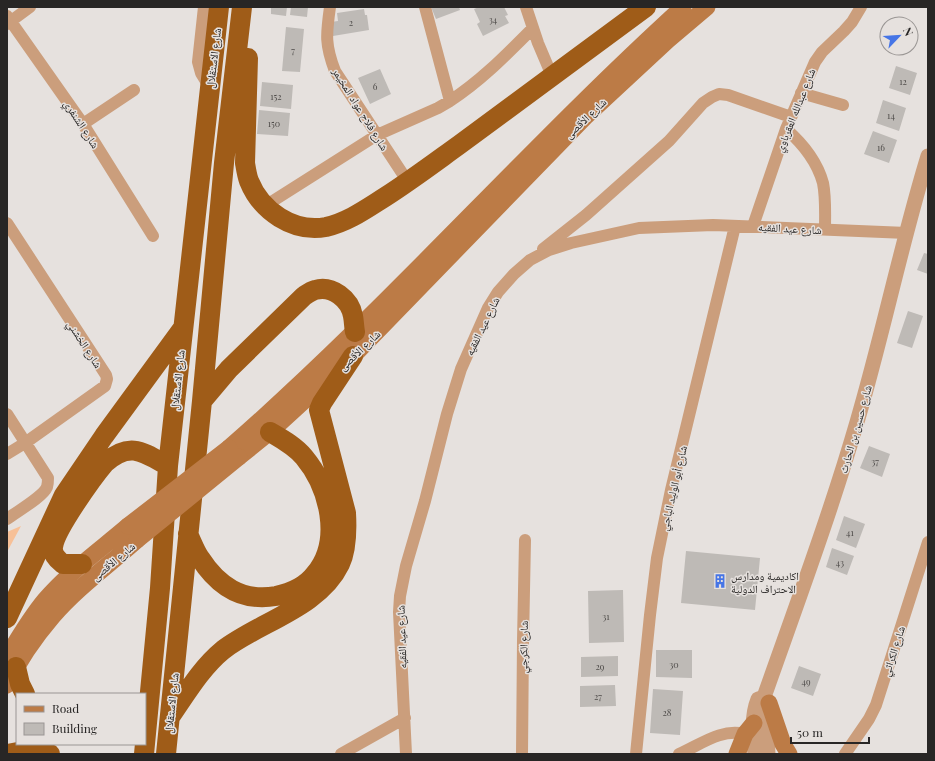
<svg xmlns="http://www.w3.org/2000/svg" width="935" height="761" viewBox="0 0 935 761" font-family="'Playfair Display','Noto Naskh Arabic',serif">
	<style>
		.green { fill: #f7c097 }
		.building { fill: #bebab6 }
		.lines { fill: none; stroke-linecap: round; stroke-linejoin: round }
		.minor { stroke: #cb9e7c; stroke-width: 12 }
		.tertiary { stroke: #cb9e7c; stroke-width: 15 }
		.secondary { stroke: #bc7b46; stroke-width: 17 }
		.trunk { stroke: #9f5c18; stroke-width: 20 }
		.secondary-bridge { stroke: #bc7b46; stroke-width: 17 }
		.labels { text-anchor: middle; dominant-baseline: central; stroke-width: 3; stroke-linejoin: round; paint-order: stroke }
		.number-label { font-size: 9px; fill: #4e4b49 }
		.street-label { font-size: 11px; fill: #282625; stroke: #e6e1de }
		.poi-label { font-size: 11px; fill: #282625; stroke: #e6e1de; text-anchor: start }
	</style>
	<rect width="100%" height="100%" fill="#e6e1de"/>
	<!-- green -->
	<path class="green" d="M 21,526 L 7,552 L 7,532 Z"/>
	<!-- building -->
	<path class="building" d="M 271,7 L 287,7 L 286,16 L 271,14 Z
		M 291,7 L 308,7 L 307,17 L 290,15 Z
		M 431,7 L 459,7 L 460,10 L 436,19 Z
		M 479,7 L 504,7 L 508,15 L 505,16 L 509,23 L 483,36 L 477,24 L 480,22 L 474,9 Z
		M 364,9 L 365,15 L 367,15 L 369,30 L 333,36 L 331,22 L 338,21 L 337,13 Z
		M 286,27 L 304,29 L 300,72 L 282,71 Z
		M 896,66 L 917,73 L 910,95 L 889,88 Z
		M 380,69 L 391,94 L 370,104 L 358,78 Z
		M 262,82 L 293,85 L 291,109 L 260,106 Z
		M 883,100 L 906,108 L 899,131 L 876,123 Z
		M 259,110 L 290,113 L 288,136 L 257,134 Z
		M 873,131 L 897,140 L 889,163 L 864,154 Z
		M 924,253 L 928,254 L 928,274 L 917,270 Z
		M 908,311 L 923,316 L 912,348 L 897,343 Z
		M 869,446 L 890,454 L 882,477 L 860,468 Z
		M 844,516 L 865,524 L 856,548 L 836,540 Z
		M 832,548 L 854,556 L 847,575 L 826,567 Z
		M 686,551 L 760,558 L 755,610 L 681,603 Z
		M 623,590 L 624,642 L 589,643 L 588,591 Z
		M 656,650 L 692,650 L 692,678 L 656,677 Z
		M 618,656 L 618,676 L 581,677 L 581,657 Z
		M 799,666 L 821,674 L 813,696 L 791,688 Z
		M 615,685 L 616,706 L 580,707 L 580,686 Z
		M 653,689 L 683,691 L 680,735 L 650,733 Z"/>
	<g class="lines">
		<!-- minor -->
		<path class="minor" d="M 204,7 L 198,62 L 201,73 L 209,86
			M 330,7 C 326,35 325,45 335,71 L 408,182
			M 526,7 L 538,43 L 552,76
			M 7,16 L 83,124 L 153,236
			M 7,24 L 30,7
			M 801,93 L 843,105
			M 450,101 C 482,80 506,55 533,28
			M 83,124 L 134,90
			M 786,129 C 802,143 817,161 823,183 C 826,198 825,215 825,230
			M 265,206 L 377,135 L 438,108 L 450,101 L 425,7
			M 7,223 L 106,375 L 107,379 L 105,386 L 25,443 L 7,454
			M 753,226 L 786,129 L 815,62 L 822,52 L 844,31 L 852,22 L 861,7
			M 543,249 L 586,215 L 669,141 L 703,103 L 712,97 L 719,94 L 728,95 L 791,117
			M 7,414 L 48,478 C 48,481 48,484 47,487 C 43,497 16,512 7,519
			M 341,754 L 405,718
			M 406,754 L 399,612 L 400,596 L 406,566 L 425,501 L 447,414 L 461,369 L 488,308 L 498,292 L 514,274 L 530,260 L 549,250 L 571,243 L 639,228 L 713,225 L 907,233
			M 522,754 L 523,641 L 525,540
			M 636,754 L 650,615 L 657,558 L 671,490 L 735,226
			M 679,754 C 700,745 721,728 745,734
			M 845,754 L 869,719 L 876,705 L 928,542"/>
		<!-- tertiary -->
		<path class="tertiary" d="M 764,697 C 796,606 830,515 857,422 C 883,334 901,244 928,156
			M 755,754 C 753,737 751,716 758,699 L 764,697
			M 768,754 L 767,734 L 769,704"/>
		<!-- secondary -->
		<path class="secondary" d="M 229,448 C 388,309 527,149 683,7
			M 239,457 L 270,432 L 353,356 L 585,117 L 668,40 L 707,7
			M 7,657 C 19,637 30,618 45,600 C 69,572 100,550 128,526
			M 7,685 C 19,660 35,637 53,616 C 77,588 109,565 137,540
			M 769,703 L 783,744 L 789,754
			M 737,754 L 745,734 L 754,723"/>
		<!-- trunk -->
		<path class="trunk" d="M 248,58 L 245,163 C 246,169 247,176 249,181 C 261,211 293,233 326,227 C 348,222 366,209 385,197 C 410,181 434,163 459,145 C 521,99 584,53 646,7
			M 202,401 L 229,369 L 304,296 C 307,294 311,291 315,290 C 332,285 350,299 353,316 C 354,321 354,327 355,332
			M 188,534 C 192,542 195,551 200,558 C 218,586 242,602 276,596 C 290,593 306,586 315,574 C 343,541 329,487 304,457 C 295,446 282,439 270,432
			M 82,564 L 63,564 C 58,560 52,554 53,547 C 55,530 93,477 105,463 C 130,441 143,452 168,466
			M 7,618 L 64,495 L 104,436 L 183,328
			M 16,667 L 20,684 L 25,694
			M 170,717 C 186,694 201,668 223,650 C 259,622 319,608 340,564 C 347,549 347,530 346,513 L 319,410 L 322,403 L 353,356
			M 8,754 C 23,750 35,750 50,754
			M 144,754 L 160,588 L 168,466 L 219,7
			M 166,754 L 202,401 L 224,163 L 242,7"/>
		<!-- secondary-bridge -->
		<path class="secondary-bridge" d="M 128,526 L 229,448
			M 137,540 L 239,457"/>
	</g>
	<!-- icons -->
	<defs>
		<symbol id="building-bare" viewBox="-9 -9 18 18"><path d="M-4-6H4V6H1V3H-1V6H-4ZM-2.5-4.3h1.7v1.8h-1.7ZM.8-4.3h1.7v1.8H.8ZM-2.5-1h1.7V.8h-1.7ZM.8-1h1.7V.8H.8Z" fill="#4675e6" stroke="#e6e1de" stroke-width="2.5" paint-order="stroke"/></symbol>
	</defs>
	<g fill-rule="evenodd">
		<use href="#building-bare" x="710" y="571" width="20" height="20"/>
	</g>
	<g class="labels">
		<!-- number labels -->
		<g class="number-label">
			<text x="493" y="19">34</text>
			<text x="351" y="22">2</text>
			<text x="293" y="50">7</text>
			<text x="903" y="81">12</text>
			<text x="375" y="86">6</text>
			<text x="276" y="96">152</text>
			<text x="891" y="115">14</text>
			<text x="274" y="123">150</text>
			<text x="881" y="147">16</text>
			<text x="875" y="461">37</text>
			<text x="850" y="532">41</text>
			<text x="840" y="562">43</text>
			<text x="606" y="616">31</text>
			<text x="674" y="664">30</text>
			<text x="600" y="666">29</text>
			<text x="806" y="681">49</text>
			<text x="598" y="696">27</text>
			<text x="667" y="712">28</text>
		</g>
		<!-- street labels -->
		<g class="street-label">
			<text transform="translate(213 58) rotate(-83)">شارع الاستقلال</text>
			<text transform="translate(361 109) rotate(58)">شارع فلاح عواد المخيمر</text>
			<text transform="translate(795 110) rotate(-68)">شارع عبدالله العقرباوي</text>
			<text transform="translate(585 118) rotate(-44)">شارع الأقصى</text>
			<text transform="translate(82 124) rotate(57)">شارع الشنفري</text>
			<text transform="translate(790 228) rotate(3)">شارع عيد الفقيه</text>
			<text transform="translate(482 326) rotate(-64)">شارع عيد الفقيه</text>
			<text transform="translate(85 344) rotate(57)">شارع الخشني</text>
			<text transform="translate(359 350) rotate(-44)">شارع الأقصى</text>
			<text transform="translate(177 380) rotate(-84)">شارع الاستقلال</text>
			<text transform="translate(855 429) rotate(-74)">شارع حسين بن الحارث</text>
			<text transform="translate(673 488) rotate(-77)">شارع أبو الوليد الباجي</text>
			<text transform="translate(113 561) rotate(-40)">شارع الأقصى</text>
			<text transform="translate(401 637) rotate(-92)">شارع عيد الفقيه</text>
			<text transform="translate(523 647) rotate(-89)">شارع الكرجي</text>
			<text transform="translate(893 651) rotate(-72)">شارع الكراثي</text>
			<text transform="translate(171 703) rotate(-84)">شارع الاستقلال</text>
		</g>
		<!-- poi labels -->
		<g class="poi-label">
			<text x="731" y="575">اكاديمية ومدارس<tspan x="731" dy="13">الاحتراف الدولية</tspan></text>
		</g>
	</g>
	<!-- border -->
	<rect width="935" height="761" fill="none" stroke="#282625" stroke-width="16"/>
	<!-- legend -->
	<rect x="16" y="693" width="130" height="52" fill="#e6e1de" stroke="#9a9694"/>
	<rect x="24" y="706" width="20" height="6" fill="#bc7b46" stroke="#9a9694"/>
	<text x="52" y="713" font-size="12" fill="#282625">Road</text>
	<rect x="24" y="723" width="20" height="12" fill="#bebab6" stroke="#9a9694"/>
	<text x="52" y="733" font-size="12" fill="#282625">Building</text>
	<!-- north arrow -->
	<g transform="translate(899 36) rotate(65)"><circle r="19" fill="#e6e1de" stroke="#9a9694"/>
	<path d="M0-3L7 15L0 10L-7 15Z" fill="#4675e6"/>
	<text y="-6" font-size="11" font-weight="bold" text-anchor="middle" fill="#282625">N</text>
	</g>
	<!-- scale -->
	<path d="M791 737v6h78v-6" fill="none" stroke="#282625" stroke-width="2"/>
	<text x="797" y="737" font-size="12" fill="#282625" stroke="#e6e1de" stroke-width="3" paint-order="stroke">50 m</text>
</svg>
